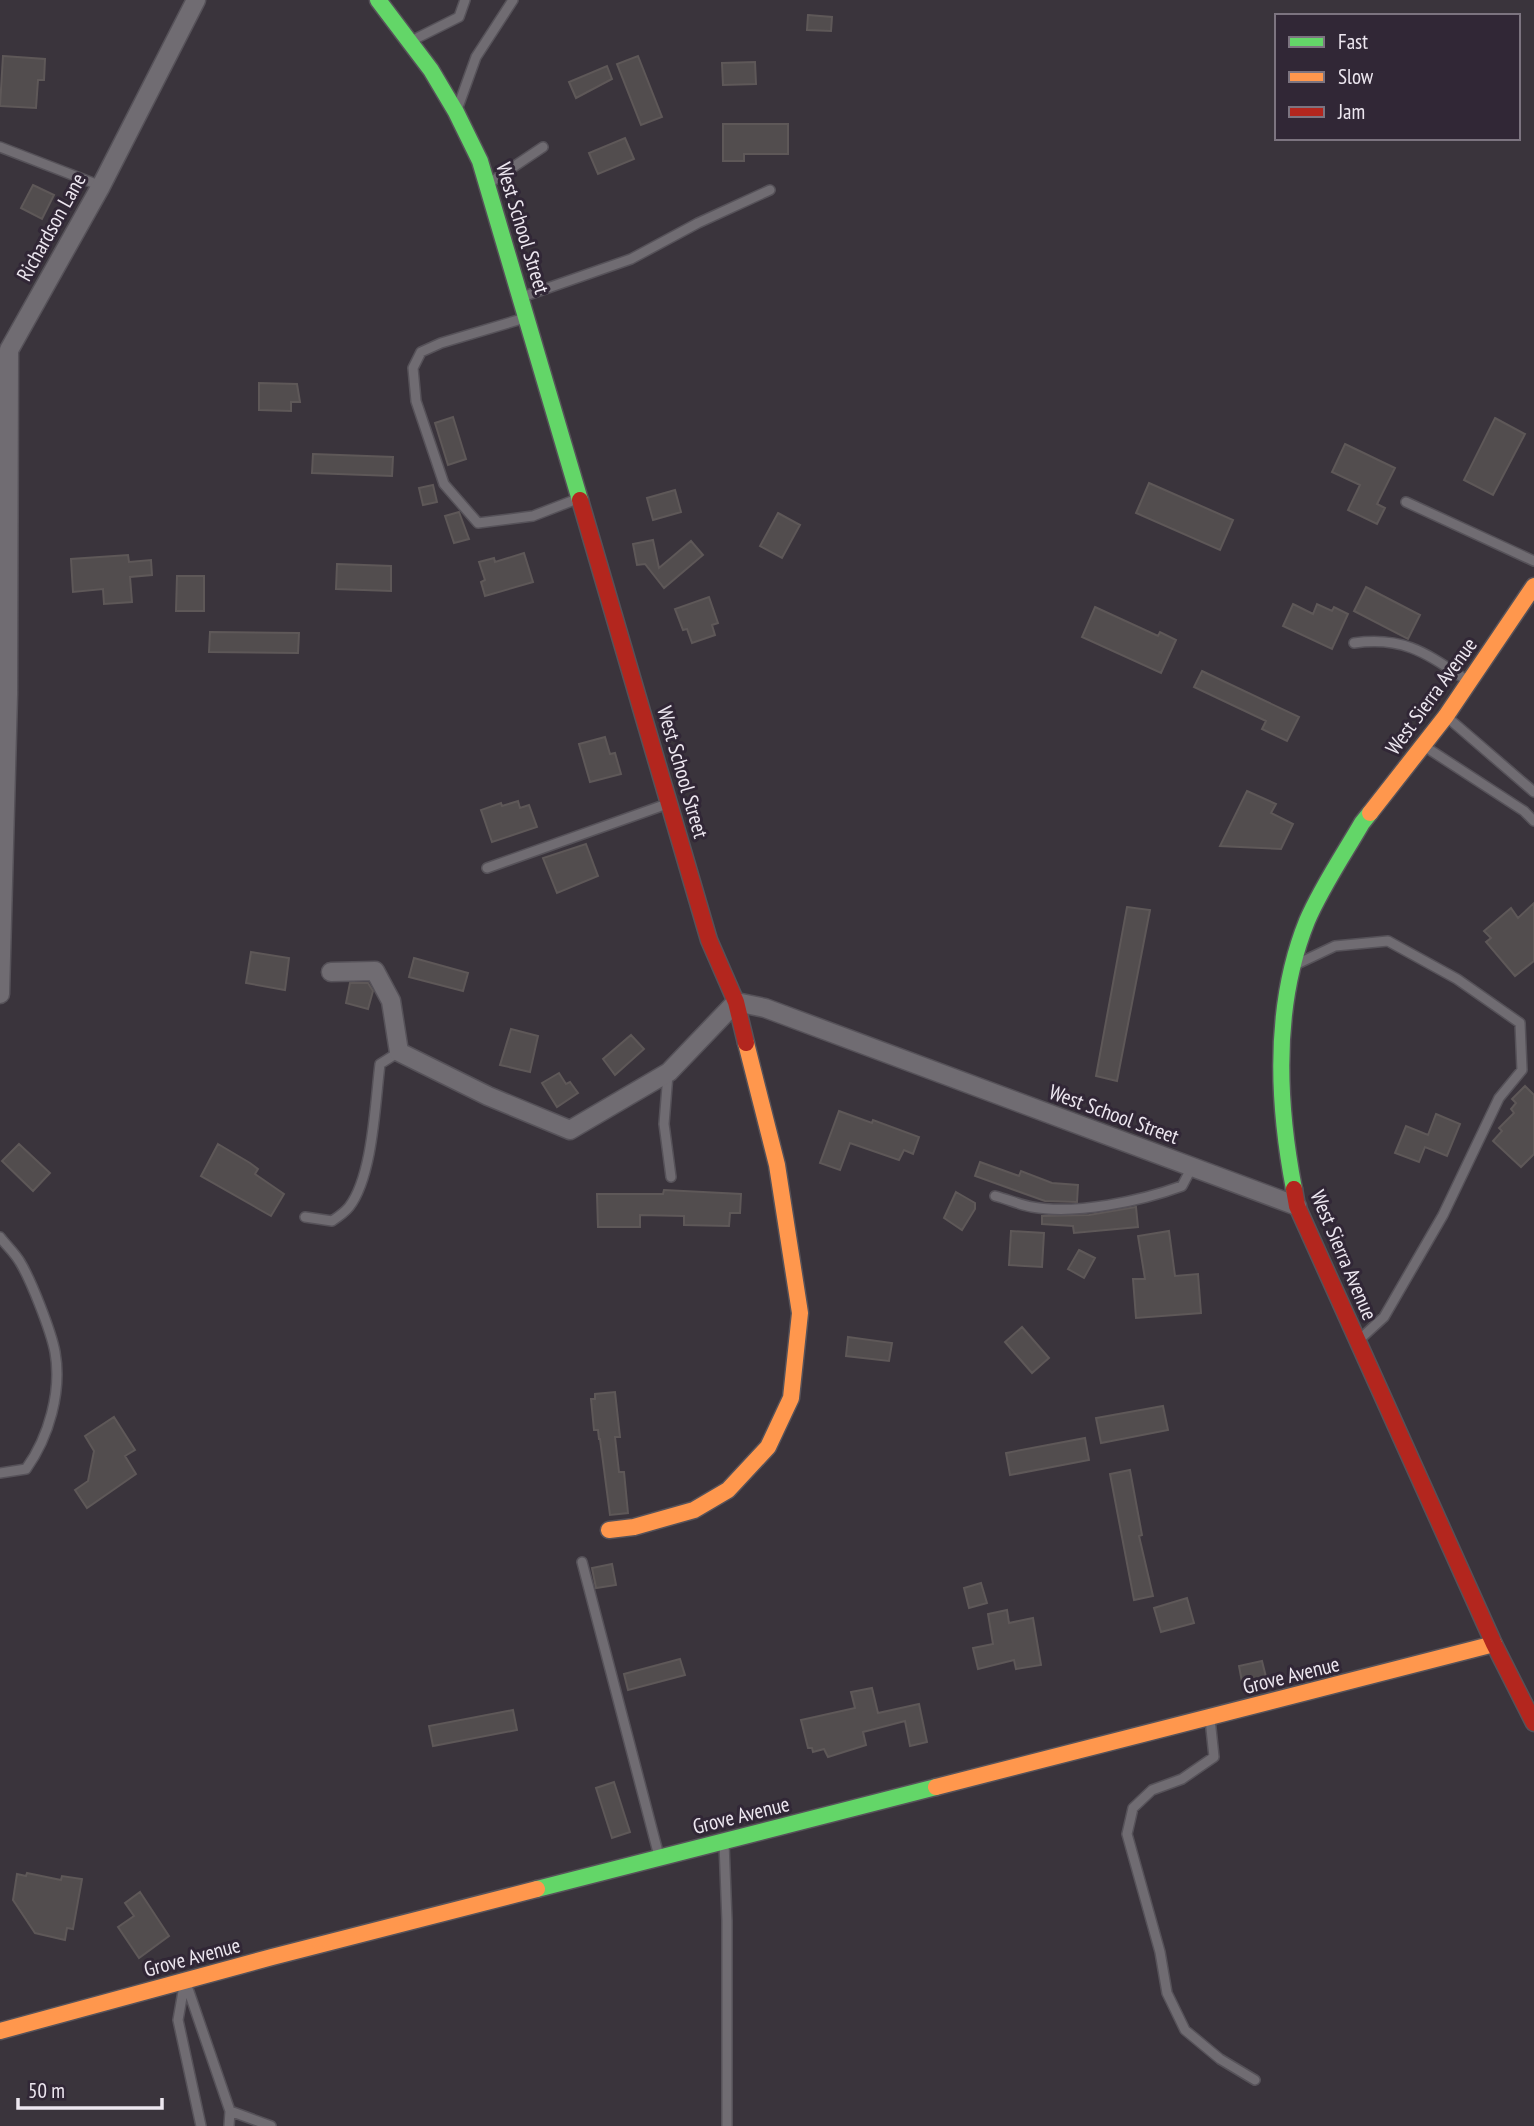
<svg xmlns="http://www.w3.org/2000/svg" width="1534" height="2126" viewBox="0 0 1534 2126" font-family="'PT Sans Narrow',sans-serif">
	<style>
		.building { fill: #524d4e; stroke: #5e5858; stroke-width: 2 }
		.lines { fill: none; stroke-linecap: round; stroke-linejoin: round }
		.lane-casing { stroke: #565259; stroke-width: 12 }
		.street-casing { stroke: #565259; stroke-width: 21 }
		.fast-casing { stroke: #565259; stroke-width: 19 }
		.slow-casing { stroke: #565259; stroke-width: 19 }
		.jam-casing { stroke: #565259; stroke-width: 19 }
		.lane { stroke: #706c72; stroke-width: 9 }
		.street { stroke: #706c72; stroke-width: 18 }
		.fast { stroke: #63d668; stroke-width: 16 }
		.slow { stroke: #ff974d; stroke-width: 16 }
		.jam { stroke: #b3261e; stroke-width: 16 }
		.labels { text-anchor: middle; dominant-baseline: central; stroke-width: 6; stroke-linejoin: round; paint-order: stroke }
		.street-label { font-size: 21px; fill: #ede7f0; stroke: #312736 }
	</style>
	<rect width="100%" height="100%" fill="#3a343c"/>
	<!-- building -->
	<path class="building" d="M 808,15 L 832,17 L 831,31 L 807,30 Z
		M 3,56 L 45,59 L 44,80 L 38,80 L 36,108 L 0,106 Z
		M 638,56 L 662,117 L 641,125 L 617,64 Z
		M 755,62 L 756,84 L 723,85 L 722,63 Z
		M 607,66 L 612,79 L 576,98 L 569,82 Z
		M 723,124 L 788,124 L 788,154 L 744,154 L 744,161 L 723,161 Z
		M 625,138 L 634,159 L 598,174 L 589,153 Z
		M 33,185 L 54,195 L 42,219 L 21,208 Z
		M 259,383 L 297,384 L 300,402 L 291,402 L 291,411 L 259,410 Z
		M 453,417 L 466,459 L 448,465 L 435,423 Z
		M 1495,418 L 1525,434 L 1493,495 L 1464,480 Z
		M 1345,444 L 1395,468 L 1377,504 L 1385,508 L 1377,524 L 1348,510 L 1360,485 L 1332,472 Z
		M 313,454 L 393,457 L 392,476 L 312,473 Z
		M 1149,483 L 1233,520 L 1220,550 L 1136,513 Z
		M 433,485 L 437,502 L 423,505 L 419,488 Z
		M 675,490 L 681,512 L 653,520 L 647,498 Z
		M 459,512 L 469,539 L 454,543 L 445,516 Z
		M 778,513 L 800,525 L 782,558 L 760,546 Z
		M 653,540 L 659,568 L 691,541 L 703,555 L 664,588 L 645,564 L 637,565 L 633,544 Z
		M 524,553 L 533,582 L 485,596 L 481,582 L 485,580 L 479,562 L 494,558 L 495,562 Z
		M 128,555 L 129,562 L 151,560 L 152,575 L 130,577 L 132,602 L 104,604 L 103,589 L 73,592 L 71,559 Z
		M 337,564 L 391,566 L 391,591 L 336,589 Z
		M 177,576 L 204,576 L 204,611 L 176,611 Z
		M 1366,587 L 1420,615 L 1408,639 L 1354,611 Z
		M 709,597 L 718,623 L 712,625 L 715,635 L 692,643 L 687,629 L 683,630 L 675,609 Z
		M 1293,604 L 1313,614 L 1317,604 L 1332,611 L 1334,607 L 1348,614 L 1332,649 L 1283,626 Z
		M 1095,607 L 1158,636 L 1160,632 L 1176,640 L 1161,673 L 1082,637 Z
		M 210,632 L 299,633 L 298,653 L 209,652 Z
		M 1202,671 L 1299,717 L 1287,741 L 1262,729 L 1266,721 L 1194,687 Z
		M 605,737 L 610,754 L 615,753 L 621,774 L 590,782 L 579,744 Z
		M 1247,791 L 1276,804 L 1271,813 L 1293,824 L 1281,849 L 1220,846 Z
		M 518,801 L 520,808 L 529,805 L 537,827 L 492,842 L 481,810 L 501,803 L 502,806 Z
		M 586,844 L 598,876 L 557,893 L 543,858 Z
		M 1534,903 L 1534,961 L 1515,976 L 1486,942 L 1491,938 L 1484,931 L 1511,908 L 1518,918 Z
		M 1127,907 L 1150,910 L 1117,1081 L 1096,1076 Z
		M 251,952 L 289,958 L 285,990 L 246,983 Z
		M 414,958 L 468,973 L 463,991 L 409,977 Z
		M 350,983 L 368,983 L 373,991 L 368,1009 L 346,1003 Z
		M 511,1029 L 538,1036 L 530,1072 L 500,1065 Z
		M 631,1035 L 644,1049 L 615,1075 L 603,1059 Z
		M 559,1073 L 566,1084 L 570,1082 L 578,1093 L 557,1107 L 542,1083 Z
		M 1525,1086 L 1534,1095 L 1534,1154 L 1521,1167 L 1493,1141 L 1502,1131 L 1499,1128 L 1514,1113 L 1511,1109 L 1516,1103 L 1512,1099 Z
		M 839,1111 L 872,1123 L 873,1120 L 919,1137 L 913,1154 L 904,1150 L 899,1160 L 850,1143 L 840,1170 L 820,1163 Z
		M 1436,1114 L 1460,1124 L 1447,1156 L 1425,1147 L 1419,1162 L 1395,1153 L 1406,1126 L 1428,1135 Z
		M 19,1144 L 50,1173 L 33,1191 L 2,1161 Z
		M 218,1144 L 250,1163 L 258,1169 L 255,1174 L 284,1194 L 271,1216 L 201,1176 Z
		M 980,1162 L 1019,1176 L 1021,1171 L 1052,1183 L 1078,1185 L 1077,1202 L 1045,1201 L 975,1176 Z
		M 664,1190 L 741,1194 L 740,1213 L 730,1213 L 729,1226 L 684,1225 L 684,1216 L 640,1215 L 640,1227 L 598,1227 L 597,1194 L 663,1194 Z
		M 956,1192 L 975,1203 L 975,1209 L 962,1230 L 944,1218 Z
		M 1136,1207 L 1138,1227 L 1074,1233 L 1073,1226 L 1042,1224 L 1042,1216 L 1089,1215 Z
		M 1011,1231 L 1044,1233 L 1042,1267 L 1009,1265 Z
		M 1169,1231 L 1175,1276 L 1198,1274 L 1201,1313 L 1136,1318 L 1133,1279 L 1145,1279 L 1138,1236 Z
		M 1079,1250 L 1095,1258 L 1084,1278 L 1068,1269 Z
		M 1022,1327 L 1049,1358 L 1032,1373 L 1005,1342 Z
		M 848,1337 L 892,1343 L 889,1361 L 846,1356 Z
		M 615,1392 L 620,1437 L 615,1437 L 619,1472 L 624,1472 L 628,1513 L 610,1515 L 600,1439 L 599,1439 L 598,1430 L 594,1430 L 591,1399 L 595,1399 L 595,1394 Z
		M 1163,1406 L 1168,1430 L 1101,1443 L 1096,1418 Z
		M 114,1417 L 135,1450 L 125,1456 L 136,1474 L 87,1508 L 75,1490 L 88,1481 L 94,1451 L 85,1436 Z
		M 1085,1438 L 1089,1460 L 1010,1475 L 1006,1453 Z
		M 1130,1470 L 1142,1535 L 1139,1536 L 1153,1596 L 1134,1600 L 1110,1474 Z
		M 612,1564 L 616,1585 L 596,1588 L 592,1568 Z
		M 981,1583 L 987,1603 L 969,1608 L 964,1588 Z
		M 1187,1598 L 1194,1623 L 1161,1632 L 1154,1608 Z
		M 1007,1610 L 1009,1623 L 1033,1618 L 1041,1665 L 1016,1669 L 1014,1660 L 978,1669 L 973,1648 L 993,1644 L 988,1614 Z
		M 680,1659 L 685,1675 L 628,1690 L 624,1674 Z
		M 1262,1661 L 1266,1677 L 1242,1682 L 1239,1666 Z
		M 872,1688 L 878,1713 L 919,1704 L 927,1742 L 910,1746 L 905,1721 L 863,1732 L 866,1745 L 828,1757 L 824,1749 L 813,1752 L 812,1748 L 808,1748 L 801,1720 L 855,1708 L 851,1692 Z
		M 513,1710 L 517,1730 L 433,1746 L 429,1726 Z
		M 614,1782 L 630,1832 L 612,1838 L 596,1788 Z
		M 27,1873 L 61,1880 L 62,1876 L 82,1879 L 73,1929 L 67,1928 L 65,1940 L 35,1933 L 13,1900 L 17,1874 L 26,1876 Z
		M 140,1892 L 169,1936 L 139,1958 L 118,1927 L 134,1916 L 125,1903 Z"/>
	<g class="lines">
		<defs>
			<path id="lane" d="M 411,41 L 459,17 L 465,0
				M 458,107 L 476,57 L 513,0
				M 0,147 L 101,186
				M 488,184 L 543,147
				M 522,297 L 631,259 L 698,223 L 770,190
				M 525,318 L 441,343 L 421,352 L 413,368 L 416,401 L 444,484 L 478,523 L 533,516 L 577,499
				M 1406,502 L 1534,561
				M 1354,643 C 1405,636 1427,654 1468,681
				M 1447,717 L 1534,792
				M 1424,746 L 1524,811 L 1534,821
				M 487,868 L 667,804
				M 1297,964 L 1335,946 L 1388,941 L 1457,979 L 1520,1023 L 1522,1070 L 1499,1098 L 1443,1215 L 1384,1317 L 1359,1340
				M 668,1074 L 664,1124 L 671,1177
				M 995,1196 C 1007,1199 1020,1205 1032,1207 C 1076,1215 1141,1201 1182,1186 L 1192,1167
				M 305,1217 L 332,1221 C 338,1217 345,1212 349,1207 C 373,1176 375,1103 380,1064 L 399,1052
				M 0,1237 C 6,1245 15,1253 20,1262 C 31,1280 51,1331 55,1352 C 62,1391 49,1437 26,1469 L 0,1473
				M 582,1562 L 659,1856
				M 1210,1719 L 1214,1757 L 1182,1779 L 1152,1790 L 1133,1808 L 1127,1834 L 1160,1952 L 1167,1993 L 1185,2030 L 1220,2059 L 1255,2080
				M 724,1843 L 727,1921 L 727,2126
				M 230,2111 L 271,2126
				M 201,2126 L 178,2020 L 185,1980 L 230,2111 L 229,2126"/>
			<path id="street" d="M 331,972 L 375,971 L 391,1001 L 399,1052 L 488,1096 L 570,1130 L 669,1072 L 736,1002 L 765,1008 L 1297,1206
				M 0,994 L 8,694 L 9,350 L 101,186 L 196,0"/>
			<path id="fast" d="M 378,0 L 431,70 L 456,112 L 480,161 L 580,500
				M 1294,1189 C 1277,1101 1273,1005 1307,921 C 1321,888 1344,854 1362,823 L 1370,813
				M 537,1889 L 936,1787"/>
			<path id="slow" d="M 1370,813 L 1446,716 L 1534,586
				M 609,1530 L 634,1527 L 694,1510 L 728,1490 L 768,1447 L 791,1398 L 800,1313 L 777,1165 L 746,1043
				M 936,1787 L 1494,1644
				M 0,2031 L 272,1957 L 537,1889"/>
			<path id="jam" d="M 580,500 L 709,940 L 736,1002 L 746,1043
				M 1294,1189 L 1297,1206 L 1494,1644 L 1534,1723"/>
		</defs>
		<!-- lane casing -->
		<use href="#lane" class="lane-casing"/>
		<!-- street casing -->
		<use href="#street" class="street-casing"/>
		<!-- fast casing -->
		<use href="#fast" class="fast-casing"/>
		<!-- slow casing -->
		<use href="#slow" class="slow-casing"/>
		<!-- jam casing -->
		<use href="#jam" class="jam-casing"/>
		<!-- lane -->
		<use href="#lane" class="lane"/>
		<!-- street -->
		<use href="#street" class="street"/>
		<!-- fast -->
		<use href="#fast" class="fast"/>
		<!-- slow -->
		<use href="#slow" class="slow"/>
		<!-- jam -->
		<use href="#jam" class="jam"/>
	</g>
	<g class="labels">
		<!-- street labels -->
		<g class="street-label">
			<text transform="translate(51 227) rotate(-61)">Richardson Lane</text>
			<text transform="translate(523 228) rotate(73)">West School Street</text>
			<text transform="translate(1431 696) rotate(-54)">West Sierra Avenue</text>
			<text transform="translate(683 772) rotate(74)">West School Street</text>
			<text transform="translate(1114 1114) rotate(20)">West School Street</text>
			<text transform="translate(1344 1255) rotate(67)">West Sierra Avenue</text>
			<text transform="translate(1291 1675) rotate(-14)">Grove Avenue</text>
			<text transform="translate(741 1815) rotate(-14)">Grove Avenue</text>
			<text transform="translate(192 1957) rotate(-15)">Grove Avenue</text>
		</g>
	</g>
	<!-- legend -->
	<rect x="1275" y="14" width="245" height="126" fill="#312736" stroke="#7c7480" stroke-width="2"/>
	<rect x="1289" y="37" width="35" height="10" fill="#63d668" stroke="#7c7480" stroke-width="2"/>
	<text x="1338" y="49" font-size="21" fill="#ede7f0">Fast</text>
	<rect x="1289" y="72" width="35" height="10" fill="#ff974d" stroke="#7c7480" stroke-width="2"/>
	<text x="1338" y="84" font-size="21" fill="#ede7f0">Slow</text>
	<rect x="1289" y="107" width="35" height="10" fill="#b3261e" stroke="#7c7480" stroke-width="2"/>
	<text x="1338" y="119" font-size="21" fill="#ede7f0">Jam</text>
	<!-- scale -->
	<path d="M18 2098v10h144v-10" fill="none" stroke="#ede7f0" stroke-width="3.5"/>
	<text x="28" y="2098" font-size="21" fill="#ede7f0" stroke="#312736" stroke-width="5" paint-order="stroke">50 m</text>
</svg>
